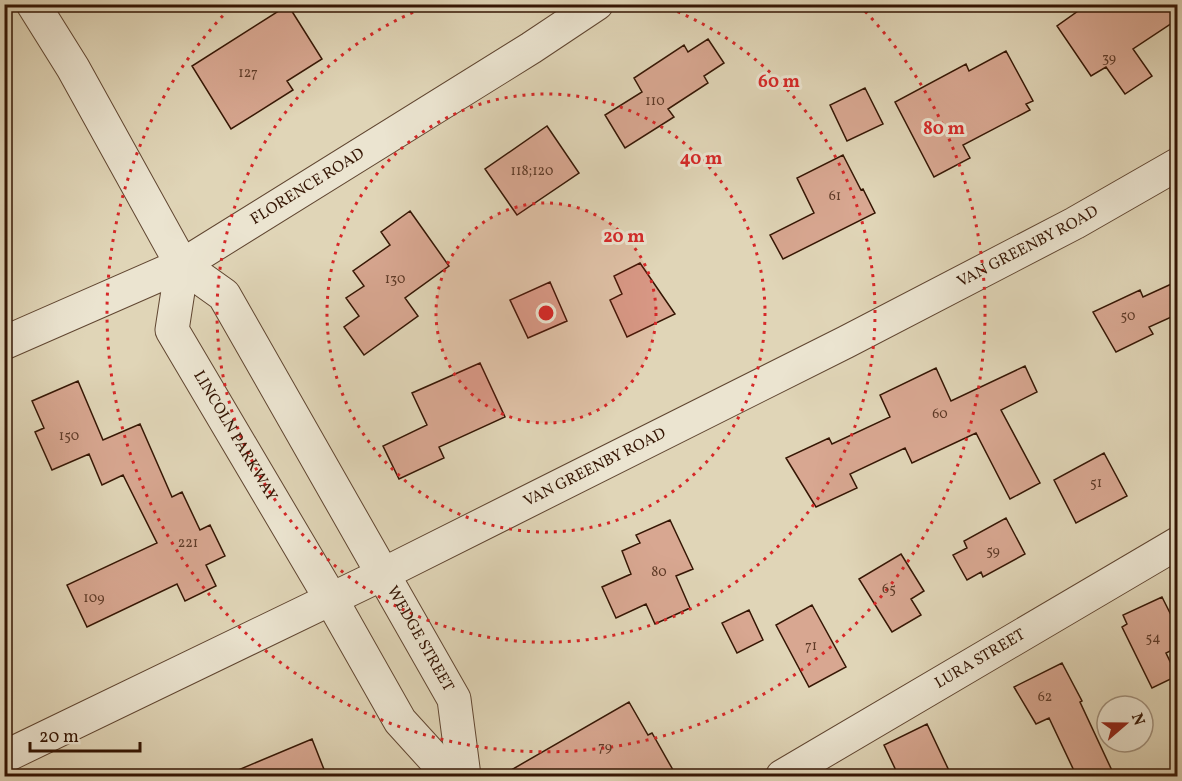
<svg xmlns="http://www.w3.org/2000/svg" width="1182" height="781" viewBox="0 0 1182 781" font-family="Vollkorn,serif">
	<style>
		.building { fill: #d8a791; stroke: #351604; stroke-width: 1.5 }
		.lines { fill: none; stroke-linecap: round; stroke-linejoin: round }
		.minor-casing { stroke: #604631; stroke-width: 34 }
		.tertiary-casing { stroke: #604631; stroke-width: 35 }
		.minor { stroke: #ebe4d0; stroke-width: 32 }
		.tertiary { stroke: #ebe4d0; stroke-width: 33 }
		.ring { fill: none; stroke: #d62828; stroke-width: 3; stroke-dasharray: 3 6 }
		.labels { text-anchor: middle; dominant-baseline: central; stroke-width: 6; stroke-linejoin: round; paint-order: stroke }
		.number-label { font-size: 14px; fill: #5e3a27 }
		.street-label { font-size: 16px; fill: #351604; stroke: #ebe4d0 }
		.centre { fill: #d62828; stroke: #ebe4d0; stroke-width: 3 }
		.ring-label { font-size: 18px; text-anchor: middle; font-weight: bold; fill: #d62828; stroke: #ebe4d0; stroke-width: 6; stroke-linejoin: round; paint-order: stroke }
	</style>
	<rect width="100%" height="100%" fill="#e0d5b7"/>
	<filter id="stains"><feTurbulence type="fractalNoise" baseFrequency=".00333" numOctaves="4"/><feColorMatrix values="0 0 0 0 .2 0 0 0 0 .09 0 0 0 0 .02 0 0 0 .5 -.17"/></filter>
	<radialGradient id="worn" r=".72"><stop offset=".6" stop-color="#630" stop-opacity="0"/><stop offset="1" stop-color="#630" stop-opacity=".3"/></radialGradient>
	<!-- building -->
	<path class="building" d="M 1088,4 L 1178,4 L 1178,19 L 1133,49 L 1152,76 L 1125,94 L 1106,67 L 1091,76 L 1057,26 Z
		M 288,5 L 322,59 L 287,81 L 293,90 L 231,129 L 192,66 Z
		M 708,39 L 724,63 L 704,76 L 708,83 L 668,109 L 674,117 L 625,148 L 605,115 L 642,92 L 634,78 L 684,45 L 688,52 Z
		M 1006,51 L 1033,101 L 1026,104 L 1030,110 L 963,145 L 970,158 L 934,177 L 895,102 L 966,64 L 969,71 Z
		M 865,88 L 883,124 L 847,141 L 830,105 Z
		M 547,126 L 579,173 L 517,215 L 485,169 Z
		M 843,155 L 861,190 L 863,189 L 875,213 L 783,259 L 770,235 L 814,213 L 797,178 Z
		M 410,211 L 449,266 L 405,298 L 418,316 L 364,355 L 344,327 L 359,316 L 346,298 L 364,286 L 353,271 L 390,245 L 381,232 Z
		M 640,263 L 675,314 L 627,337 L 610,300 L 622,294 L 614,276 Z
		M 1178,281 L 1178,314 L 1149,327 L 1153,334 L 1116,352 L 1093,312 L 1140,290 L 1143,297 Z
		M 550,282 L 567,321 L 528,338 L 510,300 Z
		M 480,363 L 505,417 L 439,447 L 444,458 L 399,479 L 383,446 L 427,425 L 412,393 Z
		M 1025,366 L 1037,392 L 1001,410 L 1040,483 L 1010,499 L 976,433 L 912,463 L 905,448 L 850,474 L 857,488 L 816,507 L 786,458 L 829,438 L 832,444 L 890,417 L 880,395 L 936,368 L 951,401 Z
		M 78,381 L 103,440 L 140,424 L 172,497 L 182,492 L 200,530 L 210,525 L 225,556 L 206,565 L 216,586 L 185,601 L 177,584 L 87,627 L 67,585 L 157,543 L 123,475 L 102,485 L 89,454 L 52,470 L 35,432 L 44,428 L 32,401 Z
		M 1104,453 L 1127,496 L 1076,523 L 1054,480 Z
		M 1006,518 L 1025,554 L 983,577 L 981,572 L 967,580 L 953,555 L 967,548 L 964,541 Z
		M 670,520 L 693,569 L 676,576 L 690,608 L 655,624 L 646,604 L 616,618 L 602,587 L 631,574 L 622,551 L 640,543 L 636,535 Z
		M 901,554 L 924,591 L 911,599 L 921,615 L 892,632 L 859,579 Z
		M 1162,597 L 1178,629 L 1178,647 L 1166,653 L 1177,676 L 1152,688 L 1122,627 L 1127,624 L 1123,615 Z
		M 812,605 L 846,667 L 809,687 L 776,625 Z
		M 749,610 L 763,640 L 737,653 L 722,623 Z
		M 1062,663 L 1082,701 L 1080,702 L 1115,777 L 1077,777 L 1049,718 L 1036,724 L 1014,687 Z
		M 629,702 L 648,735 L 652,733 L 677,777 L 499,777 Z
		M 927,724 L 952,777 L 899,777 L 884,745 Z
		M 312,739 L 327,777 L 224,777 L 224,776 Z"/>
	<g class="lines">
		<defs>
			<g id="minor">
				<path id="s1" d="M 182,265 L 531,48 L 597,4"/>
				<path id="s2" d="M 4,757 L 383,574 L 846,342 L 1075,223 L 1178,164"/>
				<path id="s3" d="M 782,776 L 1178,543"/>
			</g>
			<g id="tertiary">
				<path id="s4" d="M 33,4 L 73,68 L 182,265 L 224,295 L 454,699 L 464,776"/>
				<path id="s5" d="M 182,265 L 172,330 L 331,599 L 400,721 L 450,776"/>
				<path d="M 4,343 L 182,265"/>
			</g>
		</defs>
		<!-- minor casing -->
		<use href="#minor" class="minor-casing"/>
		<!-- tertiary casing -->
		<use href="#tertiary" class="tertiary-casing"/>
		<!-- minor -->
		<use href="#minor" class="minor"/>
		<!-- tertiary -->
		<use href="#tertiary" class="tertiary"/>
	</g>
	<!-- distance rings -->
	<circle cx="546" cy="313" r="110" fill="#d62828" fill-opacity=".12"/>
	<g class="ring">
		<circle cx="546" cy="313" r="110"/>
		<circle cx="546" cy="313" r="219"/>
		<path d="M661 5A329 329 0 1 1 431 5"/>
		<path d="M859 5A439 439 0 1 1 233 5"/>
	</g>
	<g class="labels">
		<!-- number labels -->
		<g class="number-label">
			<text x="1109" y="58">39</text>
			<text x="248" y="73">127</text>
			<text x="655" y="101">110</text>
			<text x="532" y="171">118;120</text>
			<text x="835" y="196">61</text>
			<text x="395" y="279">130</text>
			<text x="1128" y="316">50</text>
			<text x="940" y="414">60</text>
			<text x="69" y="436">150</text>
			<text x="1096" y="483">51</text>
			<text x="188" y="543">221</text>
			<text x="993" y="551">59</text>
			<text x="659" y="572">80</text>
			<text x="889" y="589">65</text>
			<text x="94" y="598">109</text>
			<text x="1153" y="638">54</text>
			<text x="811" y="646">71</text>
			<text x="1045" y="697">62</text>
			<text x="605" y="747">79</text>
		</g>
		<!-- street labels -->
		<g class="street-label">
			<text stroke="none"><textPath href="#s1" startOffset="148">FLORENCE ROAD</textPath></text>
			<text stroke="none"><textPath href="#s2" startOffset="1144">VAN GREENBY ROAD</textPath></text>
			<text stroke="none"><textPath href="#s5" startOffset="189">LINCOLN PARKWAY</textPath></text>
			<text stroke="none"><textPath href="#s2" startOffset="658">VAN GREENBY ROAD</textPath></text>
			<text stroke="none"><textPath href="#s4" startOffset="748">WEDGE STREET</textPath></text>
			<text stroke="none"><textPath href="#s3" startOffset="230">LURA STREET</textPath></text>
		</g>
	</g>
	<circle cx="546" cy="313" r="9" class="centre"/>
	<g class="ring-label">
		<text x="779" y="87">60 m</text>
		<text x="944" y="134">80 m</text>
		<text x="701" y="164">40 m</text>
		<text x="624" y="242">20 m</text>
	</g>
	<!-- margin -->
	<rect width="1182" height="781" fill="none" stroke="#e0d5b7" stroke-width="24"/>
	<rect x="6" y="6" width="1170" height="769" fill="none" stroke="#351604" stroke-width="3"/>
	<rect x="12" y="12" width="1158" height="757" fill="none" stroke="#351604" stroke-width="1.5"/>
	<!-- north arrow -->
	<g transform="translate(1125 724) rotate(70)"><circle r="28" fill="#ebe4d0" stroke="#a2927e" stroke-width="1.5"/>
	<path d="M0-4.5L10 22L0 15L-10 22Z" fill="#8f2418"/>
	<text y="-9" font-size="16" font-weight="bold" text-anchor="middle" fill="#351604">N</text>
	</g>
	<!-- scale -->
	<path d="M30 742v9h110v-9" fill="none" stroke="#351604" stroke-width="3"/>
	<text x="39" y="742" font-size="18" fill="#351604" stroke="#ebe4d0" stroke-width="4.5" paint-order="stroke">20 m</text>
	<rect width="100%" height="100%" filter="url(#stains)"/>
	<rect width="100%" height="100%" fill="url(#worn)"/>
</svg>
